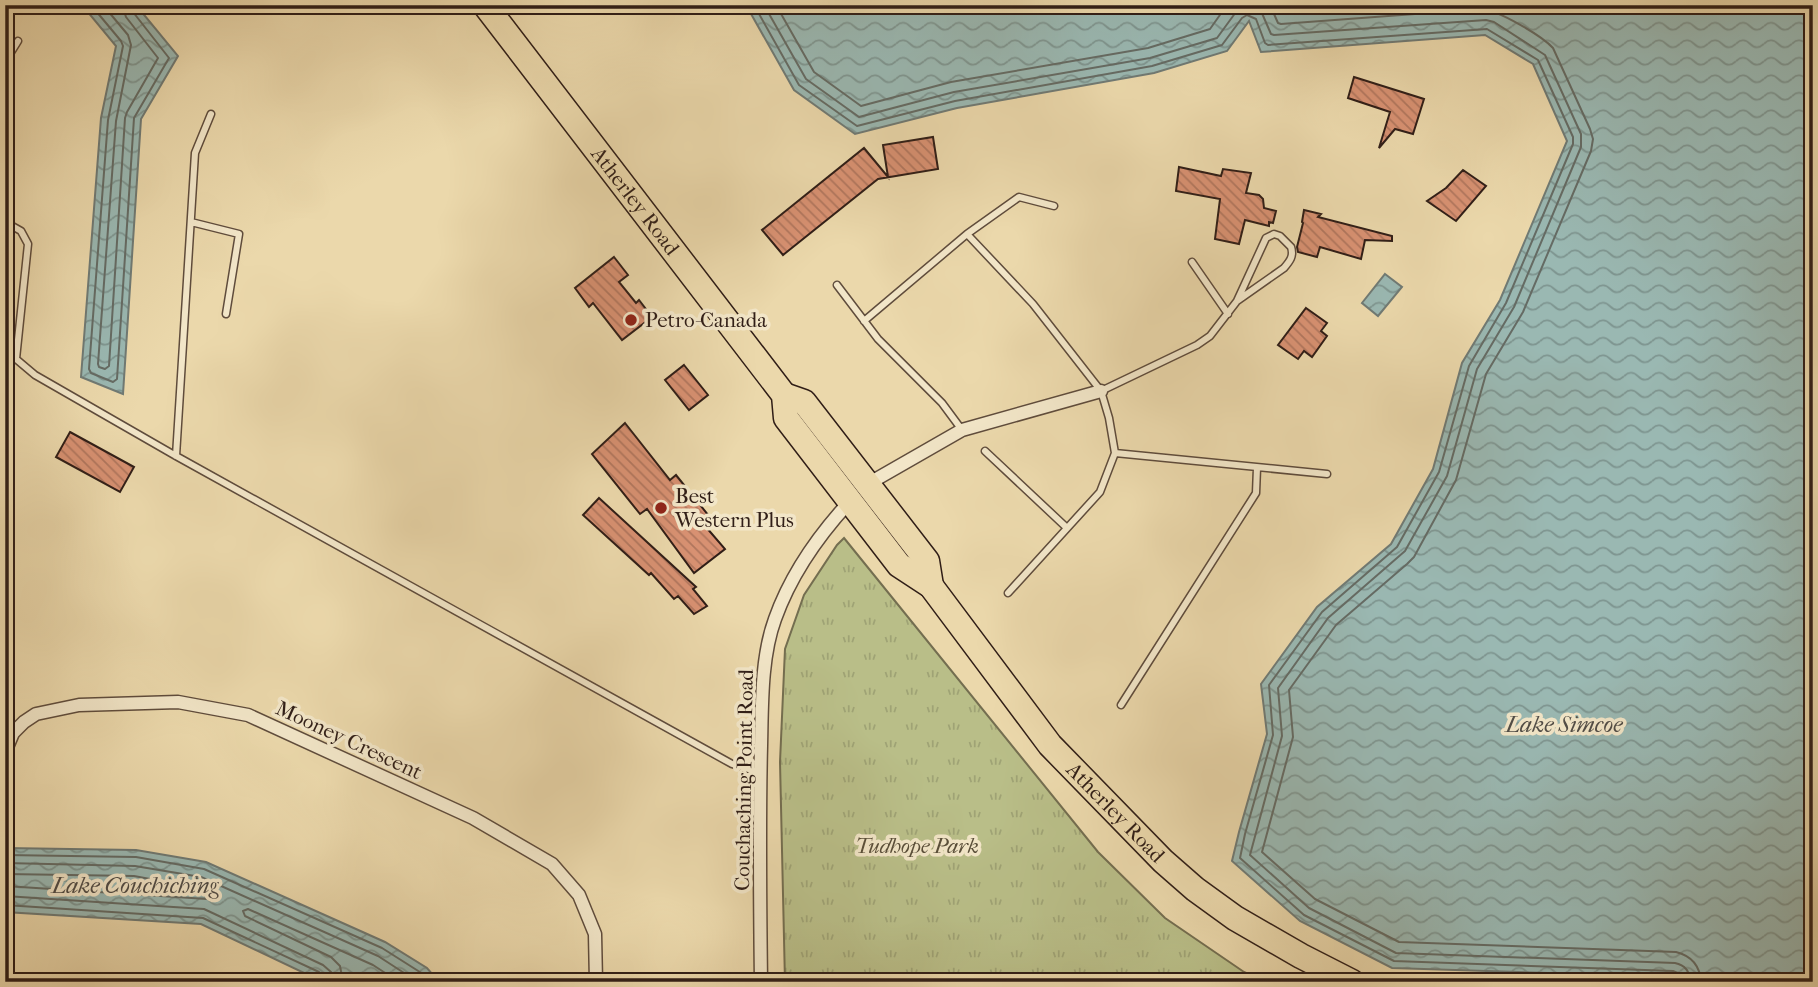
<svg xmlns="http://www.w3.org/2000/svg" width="1818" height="987" viewBox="0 0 1818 987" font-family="'IM FELL French Canon',serif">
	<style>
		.park { fill: url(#park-tufts); stroke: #746e50; stroke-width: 2 }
		.water { fill: url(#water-waves); stroke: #707a74; stroke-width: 2 }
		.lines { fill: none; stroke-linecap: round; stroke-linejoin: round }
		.shore { stroke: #656b64; stroke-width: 2 }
		.building { fill: url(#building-back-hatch); stroke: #301e17; stroke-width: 2 }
		.lane-casing { stroke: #5f4c3c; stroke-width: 9 }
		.street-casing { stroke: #5f4c3c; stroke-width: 15 }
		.highway-casing { stroke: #301e17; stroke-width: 27 }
		.lane { stroke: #f2e6c8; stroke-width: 6 }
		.street { stroke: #f2e6c8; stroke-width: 12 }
		.highway { stroke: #ebd8ab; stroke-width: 24 }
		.poi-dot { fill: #8f2418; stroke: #f2e6c8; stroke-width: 2.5 }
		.labels { text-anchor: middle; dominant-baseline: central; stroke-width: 7; stroke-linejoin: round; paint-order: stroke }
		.street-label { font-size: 21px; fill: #301e17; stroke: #f2e6c8 }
		.poi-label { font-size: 21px; fill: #301e17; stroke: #f2e6c8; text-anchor: start }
		.park-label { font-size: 21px; font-style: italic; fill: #594e39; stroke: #f2e6c8 }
		.water-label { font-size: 23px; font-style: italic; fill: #504c46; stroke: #f2e6c8 }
	</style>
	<defs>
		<pattern id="park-tufts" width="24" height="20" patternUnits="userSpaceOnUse" patternTransform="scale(1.75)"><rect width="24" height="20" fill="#b9be88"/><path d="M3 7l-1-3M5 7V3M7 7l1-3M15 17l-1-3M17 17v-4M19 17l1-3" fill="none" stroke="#9fa375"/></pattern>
		<pattern id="water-waves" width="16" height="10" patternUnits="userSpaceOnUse" patternTransform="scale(1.75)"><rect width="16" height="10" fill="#9ab8b2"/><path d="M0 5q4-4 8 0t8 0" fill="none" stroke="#7e9590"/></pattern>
		<pattern id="building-back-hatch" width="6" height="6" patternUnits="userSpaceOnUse" patternTransform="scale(1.75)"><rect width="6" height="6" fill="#d89172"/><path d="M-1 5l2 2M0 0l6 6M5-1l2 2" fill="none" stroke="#b0765d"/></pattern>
	</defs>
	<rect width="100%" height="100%" fill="#ebd8ab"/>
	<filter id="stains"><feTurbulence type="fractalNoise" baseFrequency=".00286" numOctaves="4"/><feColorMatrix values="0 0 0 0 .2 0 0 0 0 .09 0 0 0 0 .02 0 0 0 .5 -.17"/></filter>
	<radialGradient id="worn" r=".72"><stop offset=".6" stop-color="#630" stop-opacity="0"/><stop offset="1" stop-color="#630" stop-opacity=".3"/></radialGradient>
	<!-- park -->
	<path class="park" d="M 844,538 L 1098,852 L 1165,918 L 1244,972 L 1265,982 L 785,982 L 780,762 L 785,649 L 804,595 L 837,545 Z"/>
	<!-- water -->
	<path class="water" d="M 82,5 L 136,5 L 178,56 L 141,119 L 123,394 L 81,377 L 101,118 L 116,46 Z
		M 746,5 L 1813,5 L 1813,982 L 1703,982 L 1697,979 L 1579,974 L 1392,968 L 1300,921 L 1232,861 L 1239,832 L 1267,734 L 1261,684 L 1317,607 L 1391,544 L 1433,469 L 1462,363 L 1500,300 L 1567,141 L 1533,64 L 1485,35 L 1261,52 L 1249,21 L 1227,51 L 1154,73 L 957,108 L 855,134 L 794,90 Z
		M 1385,274 L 1402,287 L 1378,316 L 1362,303 Z
		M 5,848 L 136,850 L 206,862 L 385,942 L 427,968 L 439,982 L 323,982 L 201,924 L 5,912 Z"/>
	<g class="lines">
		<!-- shore -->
		<path class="shore" d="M 91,5 L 121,41 L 123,46 L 108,120 L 89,369 L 91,373 L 113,382 L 117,379 L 134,118 L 169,58 L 133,12 L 131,5
			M 103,5 L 128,35 L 131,45 L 116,121 L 98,364 L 99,367 L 105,369 L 109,366 L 125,118 L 127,112 L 158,58 L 126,17 L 122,5
			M 754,5 L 799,85 L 857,126 L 955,101 L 1152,66 L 1222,45 L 1242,18 L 1247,15 L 1256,19 L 1265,43 L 1268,45 L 1487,29 L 1538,60 L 1573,137 L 1573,144 L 1506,303 L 1469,366 L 1439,472 L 1397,547 L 1322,612 L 1269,685 L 1273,735 L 1245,834 L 1240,858 L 1304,915 L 1394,961 L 1673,971 L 1680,974 L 1682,982
			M 764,5 L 806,79 L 859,117 L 954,92 L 1150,58 L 1217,38 L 1236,12 L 1245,7 L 1253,7 L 1261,11 L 1271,34 L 1274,35 L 1486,20 L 1494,22 L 1545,55 L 1581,134 L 1581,147 L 1514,307 L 1477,369 L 1447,476 L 1405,551 L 1328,618 L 1278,688 L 1282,736 L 1250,855 L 1309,908 L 1396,953 L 1675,963 C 1685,965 1690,971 1690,982
			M 776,5 L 814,72 L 861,106 L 951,82 L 1148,48 L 1210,29 L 1227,5
			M 1270,5 L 1278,23 L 1281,24 L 1482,9 C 1498,10 1542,36 1553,48 L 1590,129 L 1593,139 L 1591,151 L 1523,312 L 1486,374 L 1456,480 L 1414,557 L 1407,564 L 1336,625 L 1289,690 L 1293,737 L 1262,852 L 1315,899 L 1399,942 L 1676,952 C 1692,956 1700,966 1701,982
			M 5,855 L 136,857 L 204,869 L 382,948 L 423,974 L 430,982
			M 5,863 L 135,866 L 201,877 L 378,956 L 418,982
			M 5,874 L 134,876 L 198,888 L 209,892 L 211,895 L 207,899 L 5,886
			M 5,896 L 204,909 L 323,965 L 331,972 L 333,982
			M 5,905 L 203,918 L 319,972 L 323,977 L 324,982
			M 343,982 L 340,966 L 331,957 L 245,916 L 243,911 L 248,909 L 373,965 L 399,982"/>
	</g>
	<!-- building -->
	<path class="building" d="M 1354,77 L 1424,99 L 1413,134 L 1395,129 L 1379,148 L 1390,112 L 1348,98 Z
		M 933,137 L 938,169 L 878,179 L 783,255 L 762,230 L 864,148 L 888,177 L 883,145 Z
		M 1179,167 L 1221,176 L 1223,169 L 1251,173 L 1246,193 L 1259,195 L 1263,199 L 1264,208 L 1276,211 L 1273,223 L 1269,222 L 1269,226 L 1245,220 L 1239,244 L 1215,239 L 1220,199 L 1176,191 Z
		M 1463,170 L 1486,186 L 1456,221 L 1427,201 L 1446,188 Z
		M 1304,210 L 1321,214 L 1318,217 L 1392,236 L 1392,241 L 1365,240 L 1361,259 L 1320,247 L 1317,257 L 1298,252 L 1297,247 L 1303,223 L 1302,222 Z
		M 614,257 L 628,275 L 619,282 L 636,303 L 639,300 L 652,317 L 622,340 L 593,303 L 589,307 L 575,288 Z
		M 1306,308 L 1327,323 L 1321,331 L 1327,336 L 1312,357 L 1304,351 L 1298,359 L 1278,345 Z
		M 684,365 L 708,395 L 689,410 L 665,380 Z
		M 625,423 L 670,480 L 676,475 L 713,521 L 706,527 L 725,549 L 694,573 L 647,509 L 640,514 L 592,454 Z
		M 70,432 L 134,467 L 120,492 L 56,457 Z
		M 599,498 L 696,587 L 693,589 L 707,606 L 694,614 L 678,596 L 674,599 L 651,573 L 649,575 L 583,515 Z"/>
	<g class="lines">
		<defs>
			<path id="lane" d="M 5,62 L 18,41
				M 5,222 L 21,231 L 28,244 L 16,359 L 35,375 L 176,456 L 732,764 L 761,773
				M 191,222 L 239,234 L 226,314
				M 967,234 L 1033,304 L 1101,391 L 1109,418 L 1115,453 L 1100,492 L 1008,593
				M 1192,262 L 1228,314
				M 837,285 L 878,339 L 942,403 L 962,430
				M 864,321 L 967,234 L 1019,197 L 1054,206
				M 1101,391 L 1197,345 L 1210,336 L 1237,301 L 1284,268 C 1290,261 1294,256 1291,247 L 1280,236 L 1274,234 L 1266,238 L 1237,301
				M 985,451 L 1067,528
				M 1115,453 L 1327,474
				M 176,456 L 195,153 L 211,114
				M 1121,705 L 1256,493 L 1257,468"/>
			<path id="street" d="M 866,485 L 962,430 L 1101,391
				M 5,752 L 13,733 L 24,722 L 36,714 L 79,705 L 178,702 L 248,715 L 473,818 L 552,864 L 579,895 L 595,934 L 596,982
				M 761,982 C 760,903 759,824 761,746 C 762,705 761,657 775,619 C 791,574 821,532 853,498"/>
			<g id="highway">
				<path id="s1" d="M 485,5 L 784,395 L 786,418 L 899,565 L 931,586 L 1050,745 L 1163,861 L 1195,889 L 1235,918 L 1301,956 L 1352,982"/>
				<path d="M 784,395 L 804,402 L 927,561 L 931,586"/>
			</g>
		</defs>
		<!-- lane casing -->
		<use href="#lane" class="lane-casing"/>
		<!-- street casing -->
		<use href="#street" class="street-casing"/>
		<!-- highway casing -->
		<use href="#highway" class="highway-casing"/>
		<!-- lane -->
		<use href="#lane" class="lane"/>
		<!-- street -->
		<use href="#street" class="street"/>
		<!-- highway -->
		<use href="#highway" class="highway"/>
	</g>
	<!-- markers -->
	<g class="poi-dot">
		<circle cx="631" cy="320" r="7"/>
		<circle cx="661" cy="508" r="7"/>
	</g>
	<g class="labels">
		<!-- street labels -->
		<g class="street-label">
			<text stroke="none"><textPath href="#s1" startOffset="247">Atherley Road</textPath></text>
			<text transform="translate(349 740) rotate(25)">Mooney Crescent</text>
			<text transform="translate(744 780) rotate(-89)">Couchaching Point Road</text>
			<text stroke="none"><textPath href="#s1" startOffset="1031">Atherley Road</textPath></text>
		</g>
		<!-- poi labels -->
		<g class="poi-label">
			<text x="645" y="320">Petro-Canada</text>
			<text x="675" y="496">Best<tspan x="675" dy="24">Western Plus</tspan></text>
		</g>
		<!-- park labels -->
		<g class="park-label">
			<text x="917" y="846">Tudhope Park</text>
		</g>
		<!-- water labels -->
		<g class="water-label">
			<text x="1564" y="724">Lake Simcoe</text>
			<text x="135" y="885">Lake Couchiching</text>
		</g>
	</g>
	<!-- margin -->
	<rect width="1818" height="987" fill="none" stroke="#ebd8ab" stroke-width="28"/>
	<rect x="7" y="7" width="1804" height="973" fill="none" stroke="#301e17" stroke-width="3.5"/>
	<rect x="14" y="14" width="1790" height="959" fill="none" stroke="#301e17" stroke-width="2"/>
	<rect width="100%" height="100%" filter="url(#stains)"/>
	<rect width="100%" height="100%" fill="url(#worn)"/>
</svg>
